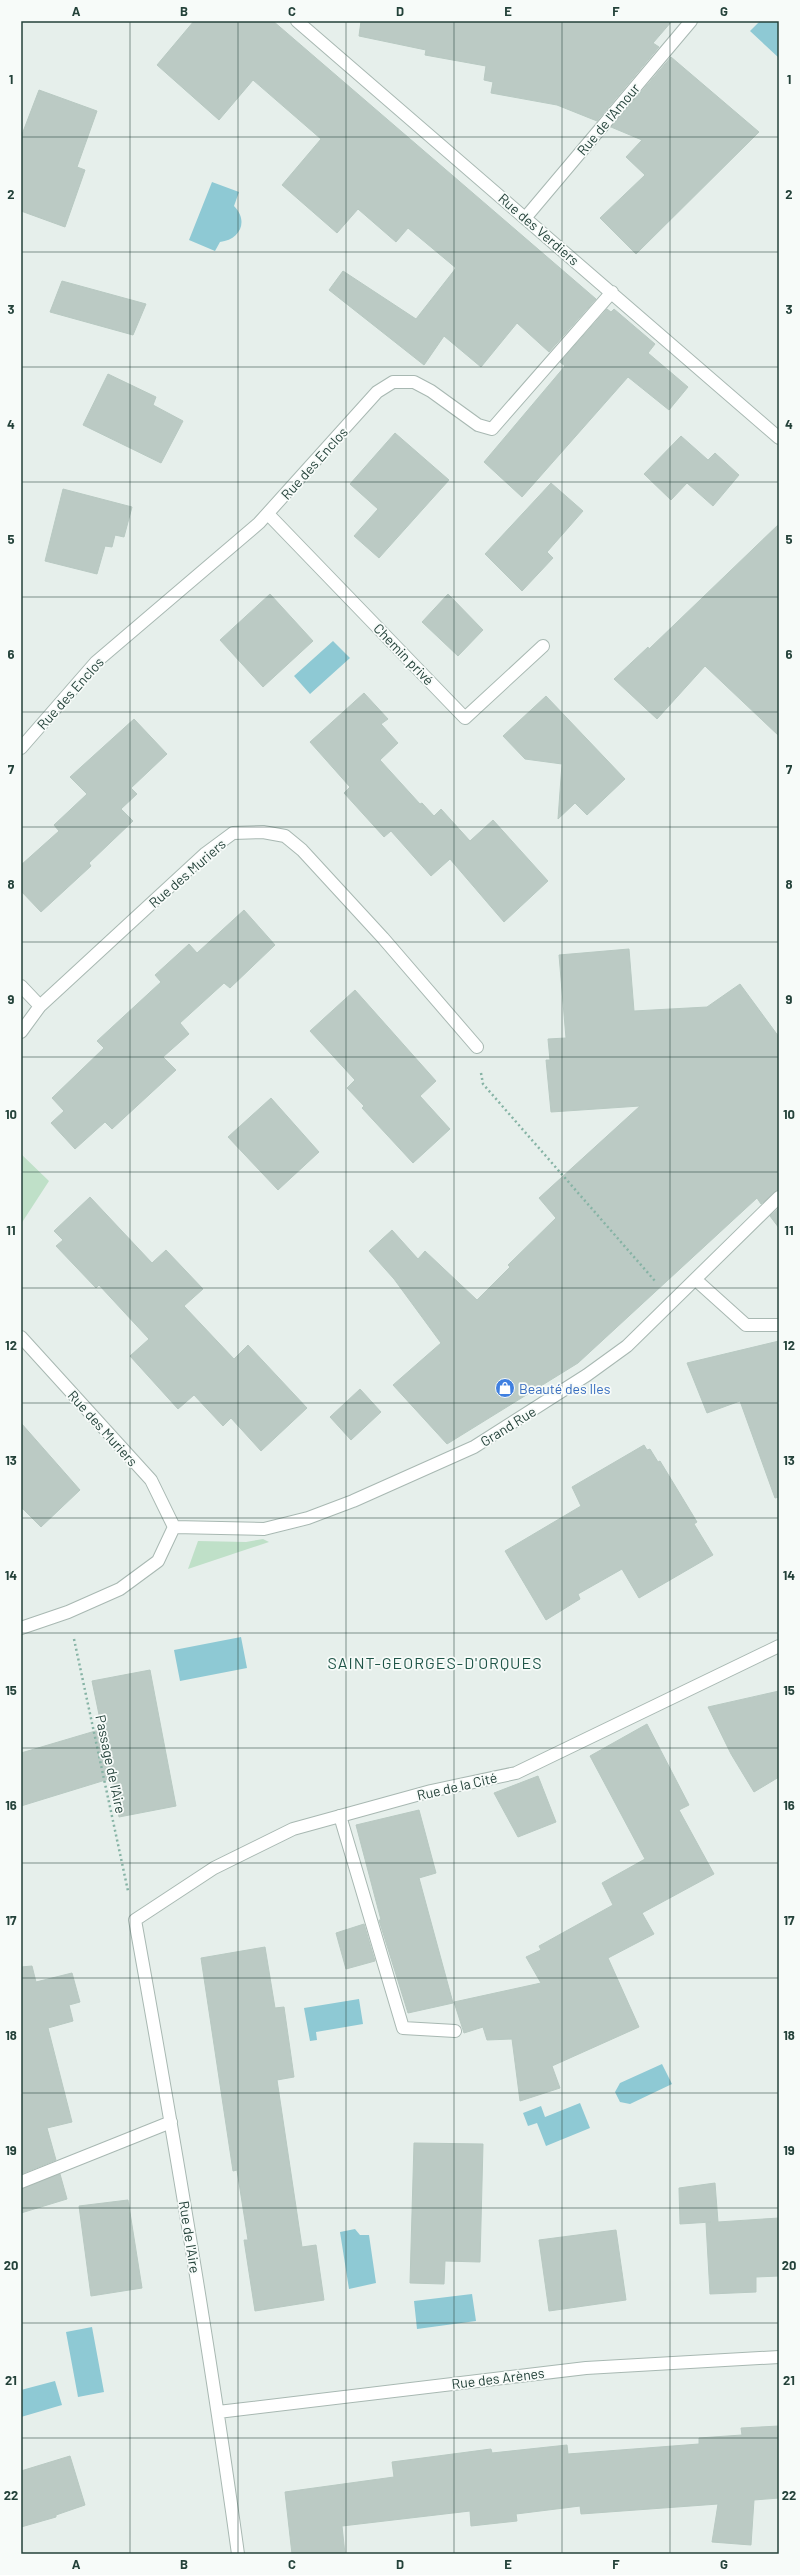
<svg xmlns="http://www.w3.org/2000/svg" width="800" height="2575" viewBox="0 0 800 2575" font-family="Barlow,sans-serif">
	<style>
		.green { fill: #bfe0c8 }
		.water { fill: #8ec9d4 }
		.building { fill: #bbcac4; stroke: #b8c9c2 }
		.lines { fill: none; stroke-linecap: round; stroke-linejoin: round }
		.service-casing { stroke: #a8b8b2; stroke-width: 14 }
		.minor-casing { stroke: #a8b8b2; stroke-width: 14 }
		.path { stroke: #86b3a5; stroke-width: 2.5; stroke-dasharray: 2 3; stroke-linecap: butt }
		.service { stroke: #fff; stroke-width: 12 }
		.minor { stroke: #fff; stroke-width: 12 }
		.grid { fill: none; stroke: #24423a; stroke-width: 1; stroke-opacity: 0.55 }
		.labels { text-anchor: middle; dominant-baseline: central; stroke-width: 3.5; stroke-linejoin: round; paint-order: stroke }
		.street-label { font-size: 14px; fill: #24423a; stroke: #f7fbf9 }
		.shop-label { font-size: 14px; fill: #366cbe; stroke: #f7fbf9; text-anchor: start }
		.quarter-label { font-size: 16px; letter-spacing: 1px; fill: #1f5548; stroke: #f7fbf9 }
		.neatline { fill: none; stroke: #24423a; stroke-width: 1.5 }
		.grid-label { font-size: 13px; text-anchor: middle; font-weight: bold; fill: #24423a }
	</style>
	<rect width="100%" height="100%" fill="#e6efeb"/>
	<!-- green -->
	<path class="green" d="M 21,1154 L 49,1181 L 21,1224 Z
		M 263,1539 L 269,1542 L 188,1569 L 198,1541 L 246,1542 Z"/>
	<!-- water -->
	<path class="water" d="M 760,21 L 779,21 L 779,58 L 750,31 Z
		M 212,182 L 239,192 L 234,206 C 249,221 240,240 220,242 L 215,251 L 189,240 Z
		M 333,641 L 350,658 L 310,694 L 294,676 Z
		M 241,1637 L 247,1668 L 180,1681 L 174,1650 Z
		M 359,1999 L 363,2024 L 316,2032 L 317,2040 L 310,2041 L 304,2008 Z
		M 662,2064 L 672,2084 L 630,2104 L 620,2102 L 615,2092 L 620,2083 Z
		M 580,2103 L 590,2128 L 546,2146 L 537,2123 L 528,2126 L 523,2113 L 541,2106 L 545,2117 Z
		M 355,2229 L 360,2235 L 369,2235 L 376,2283 L 349,2289 L 340,2232 Z
		M 472,2294 L 476,2321 L 417,2329 L 414,2301 Z
		M 92,2327 L 104,2392 L 78,2397 L 66,2332 Z
		M 55,2381 L 62,2405 L 21,2417 L 21,2390 Z"/>
	<!-- building -->
	<path class="building" d="M 194,21 L 273,21 L 596,299 L 549,352 L 517,323 L 481,367 L 444,336 L 424,365 L 329,290 L 343,271 L 416,319 L 456,268 L 408,228 L 396,242 L 358,209 L 337,233 L 282,185 L 321,139 L 253,80 L 219,120 L 157,65 Z
		M 361,21 L 672,21 L 653,43 L 659,47 L 597,121 L 557,105 L 491,93 L 493,82 L 484,80 L 486,66 L 425,55 L 426,50 L 359,36 Z
		M 671,57 L 759,132 L 636,254 L 600,218 L 645,175 L 626,157 L 642,140 L 611,127 Z
		M 39,90 L 97,111 L 77,167 L 85,170 L 65,227 L 21,211 L 21,137 Z
		M 62,281 L 146,304 L 133,335 L 50,312 Z
		M 607,309 L 611,312 L 614,309 L 655,344 L 648,353 L 688,387 L 669,410 L 628,377 L 522,497 L 484,462 L 565,366 L 560,362 Z
		M 108,374 L 156,397 L 153,405 L 183,421 L 161,463 L 83,425 Z
		M 395,433 L 449,480 L 379,558 L 354,536 L 378,509 L 350,484 Z
		M 681,436 L 708,460 L 715,453 L 739,475 L 713,506 L 687,483 L 671,500 L 644,474 Z
		M 551,483 L 583,511 L 547,552 L 553,558 L 522,591 L 485,554 Z
		M 63,489 L 132,507 L 124,537 L 115,535 L 112,547 L 105,546 L 97,574 L 45,561 Z
		M 779,524 L 779,736 L 705,666 L 657,719 L 614,679 L 648,647 L 649,649 Z
		M 270,594 L 313,641 L 263,687 L 220,640 Z
		M 448,594 L 483,630 L 458,656 L 422,622 Z
		M 364,693 L 388,719 L 381,724 L 398,743 L 380,760 L 420,804 L 422,803 L 434,816 L 441,809 L 470,841 L 493,820 L 548,881 L 504,922 L 450,859 L 431,876 L 391,831 L 384,837 L 344,793 L 350,787 L 310,742 Z
		M 546,696 L 625,779 L 587,815 L 575,803 L 558,819 L 562,764 L 525,759 L 503,736 Z
		M 134,719 L 167,754 L 131,788 L 137,794 L 121,809 L 133,821 L 89,863 L 91,866 L 41,912 L 21,891 L 21,865 L 59,831 L 54,825 L 87,794 L 70,777 Z
		M 244,910 L 275,945 L 230,988 L 224,983 L 180,1023 L 189,1034 L 163,1057 L 176,1070 L 112,1129 L 105,1122 L 75,1149 L 51,1123 L 64,1111 L 52,1098 L 104,1048 L 97,1041 L 161,982 L 155,975 L 189,944 L 197,953 Z
		M 629,949 L 634,1011 L 707,1007 L 740,984 L 779,1037 L 779,1190 L 761,1204 L 757,1198 L 578,1363 L 447,1444 L 393,1385 L 441,1343 L 394,1279 L 369,1251 L 392,1230 L 418,1259 L 425,1251 L 477,1300 L 510,1267 L 508,1265 L 556,1218 L 539,1198 L 640,1106 L 551,1112 L 546,1060 L 550,1060 L 548,1039 L 566,1038 L 559,955 Z
		M 355,990 L 436,1081 L 420,1096 L 450,1129 L 413,1163 L 362,1108 L 364,1106 L 347,1088 L 355,1080 L 310,1031 Z
		M 271,1098 L 319,1152 L 278,1190 L 228,1137 Z
		M 90,1197 L 152,1263 L 166,1250 L 203,1289 L 184,1306 L 234,1359 L 248,1345 L 307,1408 L 261,1451 L 231,1418 L 223,1426 L 194,1395 L 178,1409 L 130,1356 L 149,1339 L 99,1285 L 96,1288 L 56,1246 L 63,1240 L 54,1231 Z
		M 779,1208 L 779,1228 L 770,1216 Z
		M 779,1341 L 779,1497 L 775,1498 L 740,1401 L 707,1413 L 687,1363 Z
		M 360,1389 L 381,1412 L 351,1440 L 330,1417 Z
		M 21,1423 L 80,1490 L 41,1527 L 21,1507 Z
		M 644,1445 L 647,1450 L 650,1449 L 658,1462 L 660,1461 L 697,1522 L 694,1524 L 713,1555 L 639,1598 L 622,1569 L 578,1594 L 580,1599 L 546,1620 L 505,1551 L 581,1506 L 572,1487 Z
		M 150,1670 L 176,1806 L 119,1817 L 112,1778 L 21,1806 L 21,1753 L 102,1729 L 92,1681 Z
		M 779,1691 L 779,1777 L 754,1792 L 731,1754 L 708,1707 Z
		M 647,1724 L 689,1805 L 679,1810 L 714,1874 L 642,1913 L 654,1934 L 608,1958 L 639,2027 L 552,2066 L 560,2088 L 520,2101 L 512,2039 L 487,2040 L 483,2027 L 464,2033 L 454,2002 L 541,1983 L 526,1957 L 541,1950 L 539,1946 L 613,1905 L 602,1883 L 645,1859 L 590,1756 Z
		M 538,1776 L 556,1822 L 518,1837 L 494,1793 Z
		M 419,1810 L 436,1873 L 419,1878 L 453,2003 L 408,2013 L 379,1920 L 381,1920 L 356,1825 Z
		M 364,1924 L 375,1961 L 346,1969 L 336,1933 Z
		M 265,1947 L 275,2008 L 284,2007 L 294,2077 L 277,2080 L 302,2247 L 316,2245 L 324,2300 L 255,2311 L 244,2240 L 248,2240 L 237,2170 L 233,2171 L 201,1958 Z
		M 32,1966 L 36,1982 L 72,1973 L 80,2002 L 69,2005 L 73,2021 L 48,2028 L 72,2122 L 47,2128 L 56,2160 L 21,2174 L 21,1967 Z
		M 414,2143 L 483,2144 L 480,2262 L 445,2261 L 444,2284 L 410,2283 Z
		M 60,2174 L 67,2199 L 21,2213 L 21,2189 Z
		M 715,2183 L 718,2222 L 779,2218 L 779,2276 L 756,2277 L 756,2292 L 710,2294 L 706,2223 L 711,2222 L 680,2224 L 679,2188 Z
		M 128,2200 L 142,2288 L 91,2296 L 79,2206 Z
		M 616,2230 L 626,2300 L 549,2311 L 539,2240 Z
		M 779,2426 L 779,2498 L 754,2500 L 751,2545 L 712,2542 L 718,2504 L 581,2514 L 580,2506 L 516,2514 L 517,2521 L 471,2526 L 470,2511 L 342,2526 L 345,2554 L 292,2554 L 285,2492 L 394,2477 L 392,2462 L 491,2449 L 492,2453 L 567,2445 L 568,2454 L 699,2444 L 699,2438 L 742,2435 L 741,2428 Z
		M 70,2456 L 85,2505 L 56,2515 L 56,2517 L 21,2527 L 21,2471 Z"/>
	<g class="lines">
		<defs>
			<path id="service" d="M 268,514 L 465,718 L 543,646
				M 340,1816 L 403,2028 L 455,2031"/>
			<path id="minor" d="M 297,21 L 779,438
				M 526,217 L 691,21
				M 21,748 L 96,662 L 259,523 L 377,392 L 393,382 L 414,382 L 431,391 L 478,425 L 492,429 L 612,292
				M 21,986 L 40,1006
				M 21,1032 L 40,1006 L 206,853 L 233,833 L 263,832 L 285,836 L 302,850 L 383,938 L 477,1047
				M 696,1280 L 746,1325 L 779,1325
				M 21,1337 L 151,1480 L 174,1527
				M 174,1527 L 264,1529 L 308,1518 L 353,1501 L 474,1447 L 587,1375 L 627,1346 L 779,1197
				M 21,1628 L 68,1612 L 120,1589 L 158,1561 L 174,1527
				M 21,2182 L 171,2122
				M 218,2412 L 586,2368 L 779,2357
				M 238,2554 C 209,2342 173,2131 135,1920 L 214,1868 L 293,1829 L 431,1791 L 516,1773 L 779,1646"/>
		</defs>
		<!-- service casing -->
		<use href="#service" class="service-casing"/>
		<!-- minor casing -->
		<use href="#minor" class="minor-casing"/>
		<!-- path -->
		<path class="path" d="M 481,1073 L 483,1084 L 655,1281
			M 74,1639 L 128,1891"/>
		<!-- service -->
		<use href="#service" class="service"/>
		<!-- minor -->
		<use href="#minor" class="minor"/>
	</g>
	<!-- grid -->
	<path class="grid" d="M 130,21 L 130,2554M 238,21 L 238,2554M 346,21 L 346,2554M 454,21 L 454,2554M 562,21 L 562,2554M 670,21 L 670,2554M 21,137 L 779,137M 21,252 L 779,252M 21,367 L 779,367M 21,482 L 779,482M 21,597 L 779,597M 21,712 L 779,712M 21,827 L 779,827M 21,942 L 779,942M 21,1057 L 779,1057M 21,1172 L 779,1172M 21,1288 L 779,1288M 21,1403 L 779,1403M 21,1518 L 779,1518M 21,1633 L 779,1633M 21,1748 L 779,1748M 21,1863 L 779,1863M 21,1978 L 779,1978M 21,2093 L 779,2093M 21,2208 L 779,2208M 21,2323 L 779,2323M 21,2438 L 779,2438"/>
	<!-- icons -->
	<defs>
		<symbol id="shop-disc" viewBox="-11 -11 22 22"><circle r="9.5" fill="#3f7fe0" stroke="#f7fbf9"/><path d="M-5-2.5h2.3a2.7 3.5 0 0 1 5.4 0H5L5.5 6h-11ZM-1.5-2.5h3a1.5 2.3 0 0 0-3 0Z" fill="#fff"/></symbol>
	</defs>
	<g fill-rule="evenodd">
		<use href="#shop-disc" x="494" y="1377" width="22" height="22"/>
	</g>
	<g class="labels">
		<!-- street labels -->
		<g class="street-label">
			<text transform="translate(608 119) rotate(-50)">Rue de l'Amour</text>
			<text transform="translate(539 229) rotate(41)">Rue des Verdiers</text>
			<text transform="translate(314 463) rotate(-48)">Rue des Enclos</text>
			<text transform="translate(404 654) rotate(46)">Chemin privé</text>
			<text transform="translate(70 693) rotate(-48)">Rue des Enclos</text>
			<text transform="translate(187 873) rotate(-41)">Rue des Muriers</text>
			<text transform="translate(508 1426) rotate(-32)">Grand Rue</text>
			<text transform="translate(103 1428) rotate(48)">Rue des Muriers</text>
			<text transform="translate(111 1764) rotate(78)">Passage de l'Aire</text>
			<text transform="translate(457 1786) rotate(-13)">Rue de la Cité</text>
			<text transform="translate(190 2237) rotate(81)">Rue de l'Aire</text>
			<text transform="translate(498 2378) rotate(-7)">Rue des Arènes</text>
		</g>
		<!-- shop labels -->
		<g class="shop-label">
			<text x="519" y="1388">Beauté des Iles</text>
		</g>
		<!-- quarter labels -->
		<g class="quarter-label">
			<text x="435" y="1662">SAINT-GEORGES-D'ORQUES</text>
		</g>
	</g>
	<!-- border -->
	<rect width="800" height="2575" fill="none" stroke="#f7fbf9" stroke-width="44"/>
	<rect x="22" y="22" width="756" height="2531" class="neatline"/>
	<g class="grid-label">
		<text x="76" y="16">A</text>
		<text x="184" y="16">B</text>
		<text x="292" y="16">C</text>
		<text x="400" y="16">D</text>
		<text x="508" y="16">E</text>
		<text x="616" y="16">F</text>
		<text x="724" y="16">G</text>
		<text x="11" y="84">1</text>
		<text x="789" y="84">1</text>
		<text x="11" y="199">2</text>
		<text x="789" y="199">2</text>
		<text x="11" y="314">3</text>
		<text x="789" y="314">3</text>
		<text x="11" y="429">4</text>
		<text x="789" y="429">4</text>
		<text x="11" y="544">5</text>
		<text x="789" y="544">5</text>
		<text x="11" y="659">6</text>
		<text x="789" y="659">6</text>
		<text x="11" y="774">7</text>
		<text x="789" y="774">7</text>
		<text x="11" y="889">8</text>
		<text x="789" y="889">8</text>
		<text x="11" y="1004">9</text>
		<text x="789" y="1004">9</text>
		<text x="11" y="1119">10</text>
		<text x="789" y="1119">10</text>
		<text x="11" y="1235">11</text>
		<text x="789" y="1235">11</text>
		<text x="11" y="1350">12</text>
		<text x="789" y="1350">12</text>
		<text x="11" y="1465">13</text>
		<text x="789" y="1465">13</text>
		<text x="11" y="1580">14</text>
		<text x="789" y="1580">14</text>
		<text x="11" y="1695">15</text>
		<text x="789" y="1695">15</text>
		<text x="11" y="1810">16</text>
		<text x="789" y="1810">16</text>
		<text x="11" y="1925">17</text>
		<text x="789" y="1925">17</text>
		<text x="11" y="2040">18</text>
		<text x="789" y="2040">18</text>
		<text x="11" y="2155">19</text>
		<text x="789" y="2155">19</text>
		<text x="11" y="2270">20</text>
		<text x="789" y="2270">20</text>
		<text x="11" y="2385">21</text>
		<text x="789" y="2385">21</text>
		<text x="11" y="2500">22</text>
		<text x="789" y="2500">22</text>
		<text x="76" y="2569">A</text>
		<text x="184" y="2569">B</text>
		<text x="292" y="2569">C</text>
		<text x="400" y="2569">D</text>
		<text x="508" y="2569">E</text>
		<text x="616" y="2569">F</text>
		<text x="724" y="2569">G</text>
	</g>
</svg>
